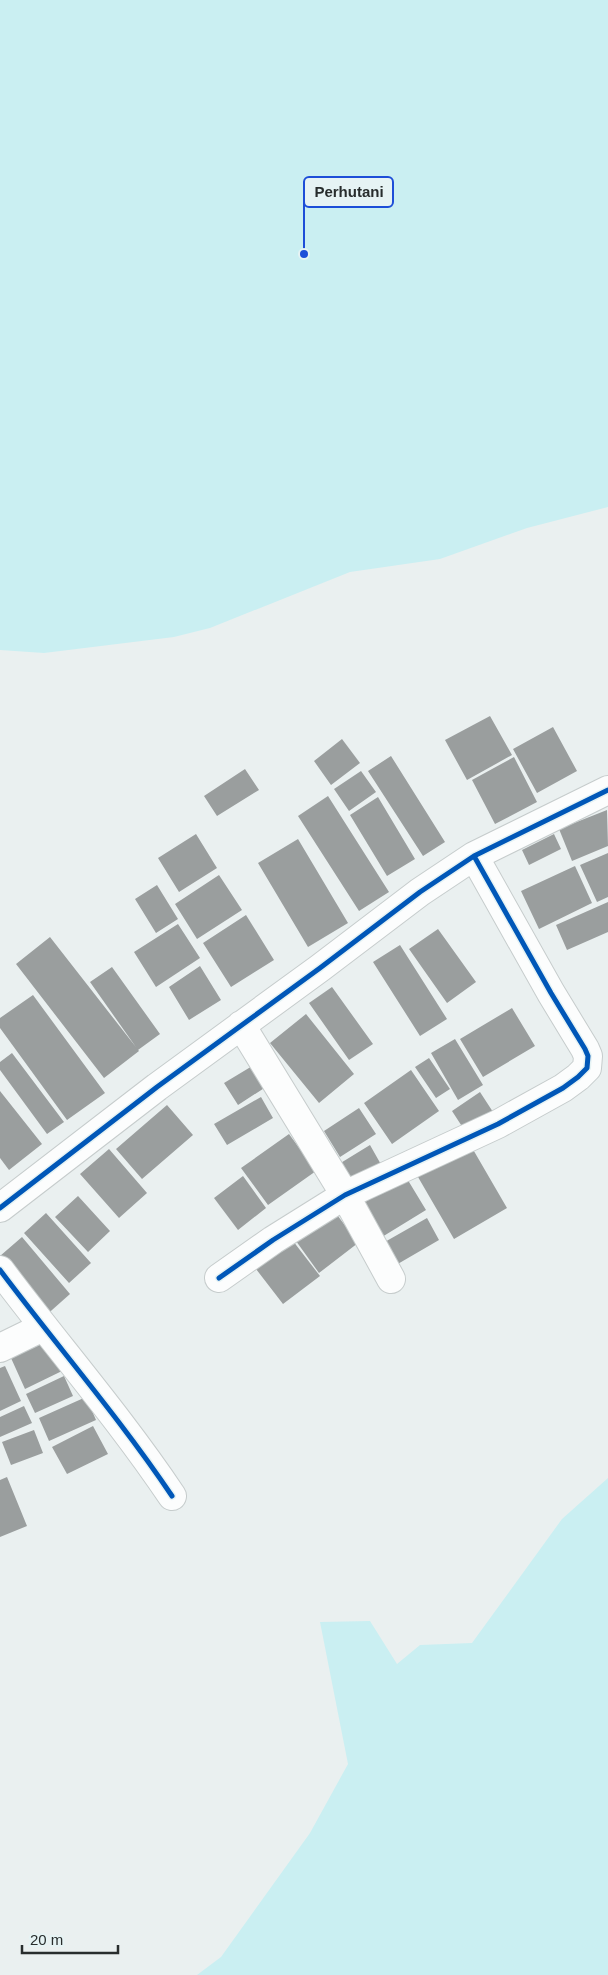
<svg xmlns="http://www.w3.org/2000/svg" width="608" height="1975" viewBox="0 0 608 1975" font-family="Arial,sans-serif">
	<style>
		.green { fill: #caeff2 }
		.building { fill: #9a9e9e }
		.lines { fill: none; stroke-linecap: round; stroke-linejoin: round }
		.minor-casing { stroke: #c6cccc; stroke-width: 30 }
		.minor { stroke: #fcfdfd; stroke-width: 28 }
		.cycleway-casing { stroke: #e6f3f4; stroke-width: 8 }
		.cycleway { stroke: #0057b8; stroke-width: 5 }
		.leader { fill: none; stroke: #1d4ed8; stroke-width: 2 }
		.callout-dot { fill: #1d4ed8; stroke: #e6f3f4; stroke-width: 2 }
		.callout { fill: #e6f3f4; stroke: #1d4ed8; stroke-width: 2 }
		.callout-label { font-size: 15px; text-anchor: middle; font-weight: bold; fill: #282d2d }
	</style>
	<rect width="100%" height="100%" fill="#eaf0f0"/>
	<!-- green -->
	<path class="green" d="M 0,0 L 608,0 L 608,507 L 527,528 L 440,559 L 350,572 L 210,628 L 174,637 L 44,653 L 0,650 Z
		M 608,1478 L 608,1975 L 197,1975 L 221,1957 L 310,1833 L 348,1764 L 320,1622 L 370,1621 L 397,1664 L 420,1645 L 472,1643 L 562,1519 Z"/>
	<!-- building -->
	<path class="building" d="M 490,716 L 512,755 L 467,780 L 445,740 Z
		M 553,727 L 577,771 L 537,793 L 513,749 Z
		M 342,739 L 360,763 L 331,785 L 314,761 Z
		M 391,756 L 445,842 L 423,856 L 368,771 Z
		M 514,757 L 537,802 L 495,824 L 472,780 Z
		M 245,769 L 259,790 L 217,816 L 204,796 Z
		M 361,771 L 376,792 L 349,811 L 334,789 Z
		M 328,796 L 389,892 L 359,911 L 298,816 Z
		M 378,797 L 415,859 L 387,876 L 350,815 Z
		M 607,810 L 608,846 L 572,861 L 559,829 Z
		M 196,834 L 217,868 L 179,892 L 158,858 Z
		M 554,834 L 561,849 L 529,865 L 522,850 Z
		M 298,839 L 348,923 L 308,947 L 258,863 Z
		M 608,853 L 608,897 L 597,902 L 580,865 Z
		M 575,866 L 592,903 L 539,929 L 521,891 Z
		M 219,875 L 242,910 L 197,939 L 175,904 Z
		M 157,885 L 178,919 L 156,933 L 135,899 Z
		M 608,902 L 608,932 L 567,950 L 556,925 Z
		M 246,915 L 274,960 L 231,987 L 203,943 Z
		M 178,924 L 200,958 L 156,987 L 134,952 Z
		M 438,929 L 476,982 L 447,1003 L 409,949 Z
		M 50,937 L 139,1051 L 104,1078 L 16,964 Z
		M 400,945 L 447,1019 L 420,1036 L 373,962 Z
		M 200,966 L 221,1000 L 189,1020 L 169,987 Z
		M 112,967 L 160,1034 L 138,1050 L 90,982 Z
		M 332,987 L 373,1044 L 349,1060 L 309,1003 Z
		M 33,995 L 105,1093 L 67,1120 L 0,1028 L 0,1018 Z
		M 512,1008 L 535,1046 L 483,1077 L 460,1039 Z
		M 306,1014 L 354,1074 L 319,1103 L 270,1043 Z
		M 455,1039 L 483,1085 L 458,1100 L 431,1053 Z
		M 12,1053 L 64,1122 L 47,1134 L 0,1070 L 0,1062 Z
		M 429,1058 L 450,1089 L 436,1098 L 415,1067 Z
		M 259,1062 L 272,1083 L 238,1105 L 224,1083 Z
		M 411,1070 L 439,1111 L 392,1144 L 364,1103 Z
		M 0,1091 L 42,1144 L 9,1170 L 0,1158 Z
		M 480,1092 L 493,1112 L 465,1131 L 452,1111 Z
		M 261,1097 L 273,1118 L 227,1145 L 214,1124 Z
		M 167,1105 L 193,1135 L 142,1179 L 116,1149 Z
		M 359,1108 L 376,1134 L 340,1157 L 324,1131 Z
		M 289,1134 L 316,1171 L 268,1205 L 241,1168 Z
		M 370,1145 L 383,1168 L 352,1186 L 339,1164 Z
		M 471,1146 L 507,1208 L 454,1239 L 418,1177 Z
		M 109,1149 L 147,1193 L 119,1218 L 80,1174 Z
		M 243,1176 L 266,1208 L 238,1230 L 214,1198 Z
		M 406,1177 L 426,1210 L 382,1237 L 362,1204 Z
		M 78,1196 L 110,1231 L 88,1252 L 55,1217 Z
		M 335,1212 L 358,1243 L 319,1273 L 296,1241 Z
		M 46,1213 L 91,1263 L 69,1283 L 24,1233 Z
		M 427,1218 L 439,1240 L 396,1265 L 383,1243 Z
		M 22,1237 L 70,1294 L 43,1318 L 0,1267 L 0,1256 Z
		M 293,1241 L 320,1276 L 283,1304 L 256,1269 Z
		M 48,1341 L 62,1371 L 25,1389 L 11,1358 Z
		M 5,1366 L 21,1401 L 0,1411 L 0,1368 Z
		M 64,1376 L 73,1396 L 35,1413 L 26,1394 Z
		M 86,1397 L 96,1420 L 49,1441 L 39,1418 Z
		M 24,1406 L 32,1423 L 0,1437 L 0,1417 Z
		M 93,1426 L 108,1454 L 67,1474 L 52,1447 Z
		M 34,1430 L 43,1453 L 11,1465 L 2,1442 Z
		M 7,1477 L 27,1526 L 0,1537 L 0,1480 Z"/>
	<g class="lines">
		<defs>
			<path id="minor" d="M 241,1025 L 345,1195 L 391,1279
				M 0,1208 L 157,1087 L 320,968 L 420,892 L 474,856 L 608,790
				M 0,1270 C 57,1346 119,1417 172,1496
				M 219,1278 L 273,1240 L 345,1195 L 498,1124 L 563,1088 L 578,1077 L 587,1068 L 588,1056 L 585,1049 L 551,993 L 474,856
				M 0,1348 L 43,1327"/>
		</defs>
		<!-- minor casing -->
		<use href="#minor" class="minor-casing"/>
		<!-- minor -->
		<use href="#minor" class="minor"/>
		<defs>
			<path id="cycleway" d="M 0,1208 L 157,1087 L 320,968 L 420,892 L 474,856 L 608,790
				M 0,1270 C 57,1346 119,1417 172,1496
				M 219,1278 L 273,1240 L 345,1195 L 498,1124 L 563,1088 L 578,1077 L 587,1068 L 588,1056 L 585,1049 L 551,993 L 474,856"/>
		</defs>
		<!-- cycleway casing -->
		<use href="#cycleway" class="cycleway-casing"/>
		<!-- cycleway -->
		<use href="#cycleway" class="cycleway"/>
	</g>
	<!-- callouts -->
	<path class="leader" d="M304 254L304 192"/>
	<circle class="callout-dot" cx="304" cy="254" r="5"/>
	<rect class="callout" x="304" y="177" width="89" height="30" rx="5"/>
	<g class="callout-label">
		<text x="349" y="197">Perhutani</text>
	</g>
	<!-- scale -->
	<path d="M22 1945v8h96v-8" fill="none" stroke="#282d2d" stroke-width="2.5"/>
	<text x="30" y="1945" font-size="15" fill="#282d2d" stroke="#e6f3f4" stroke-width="4" paint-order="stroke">20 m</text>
</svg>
